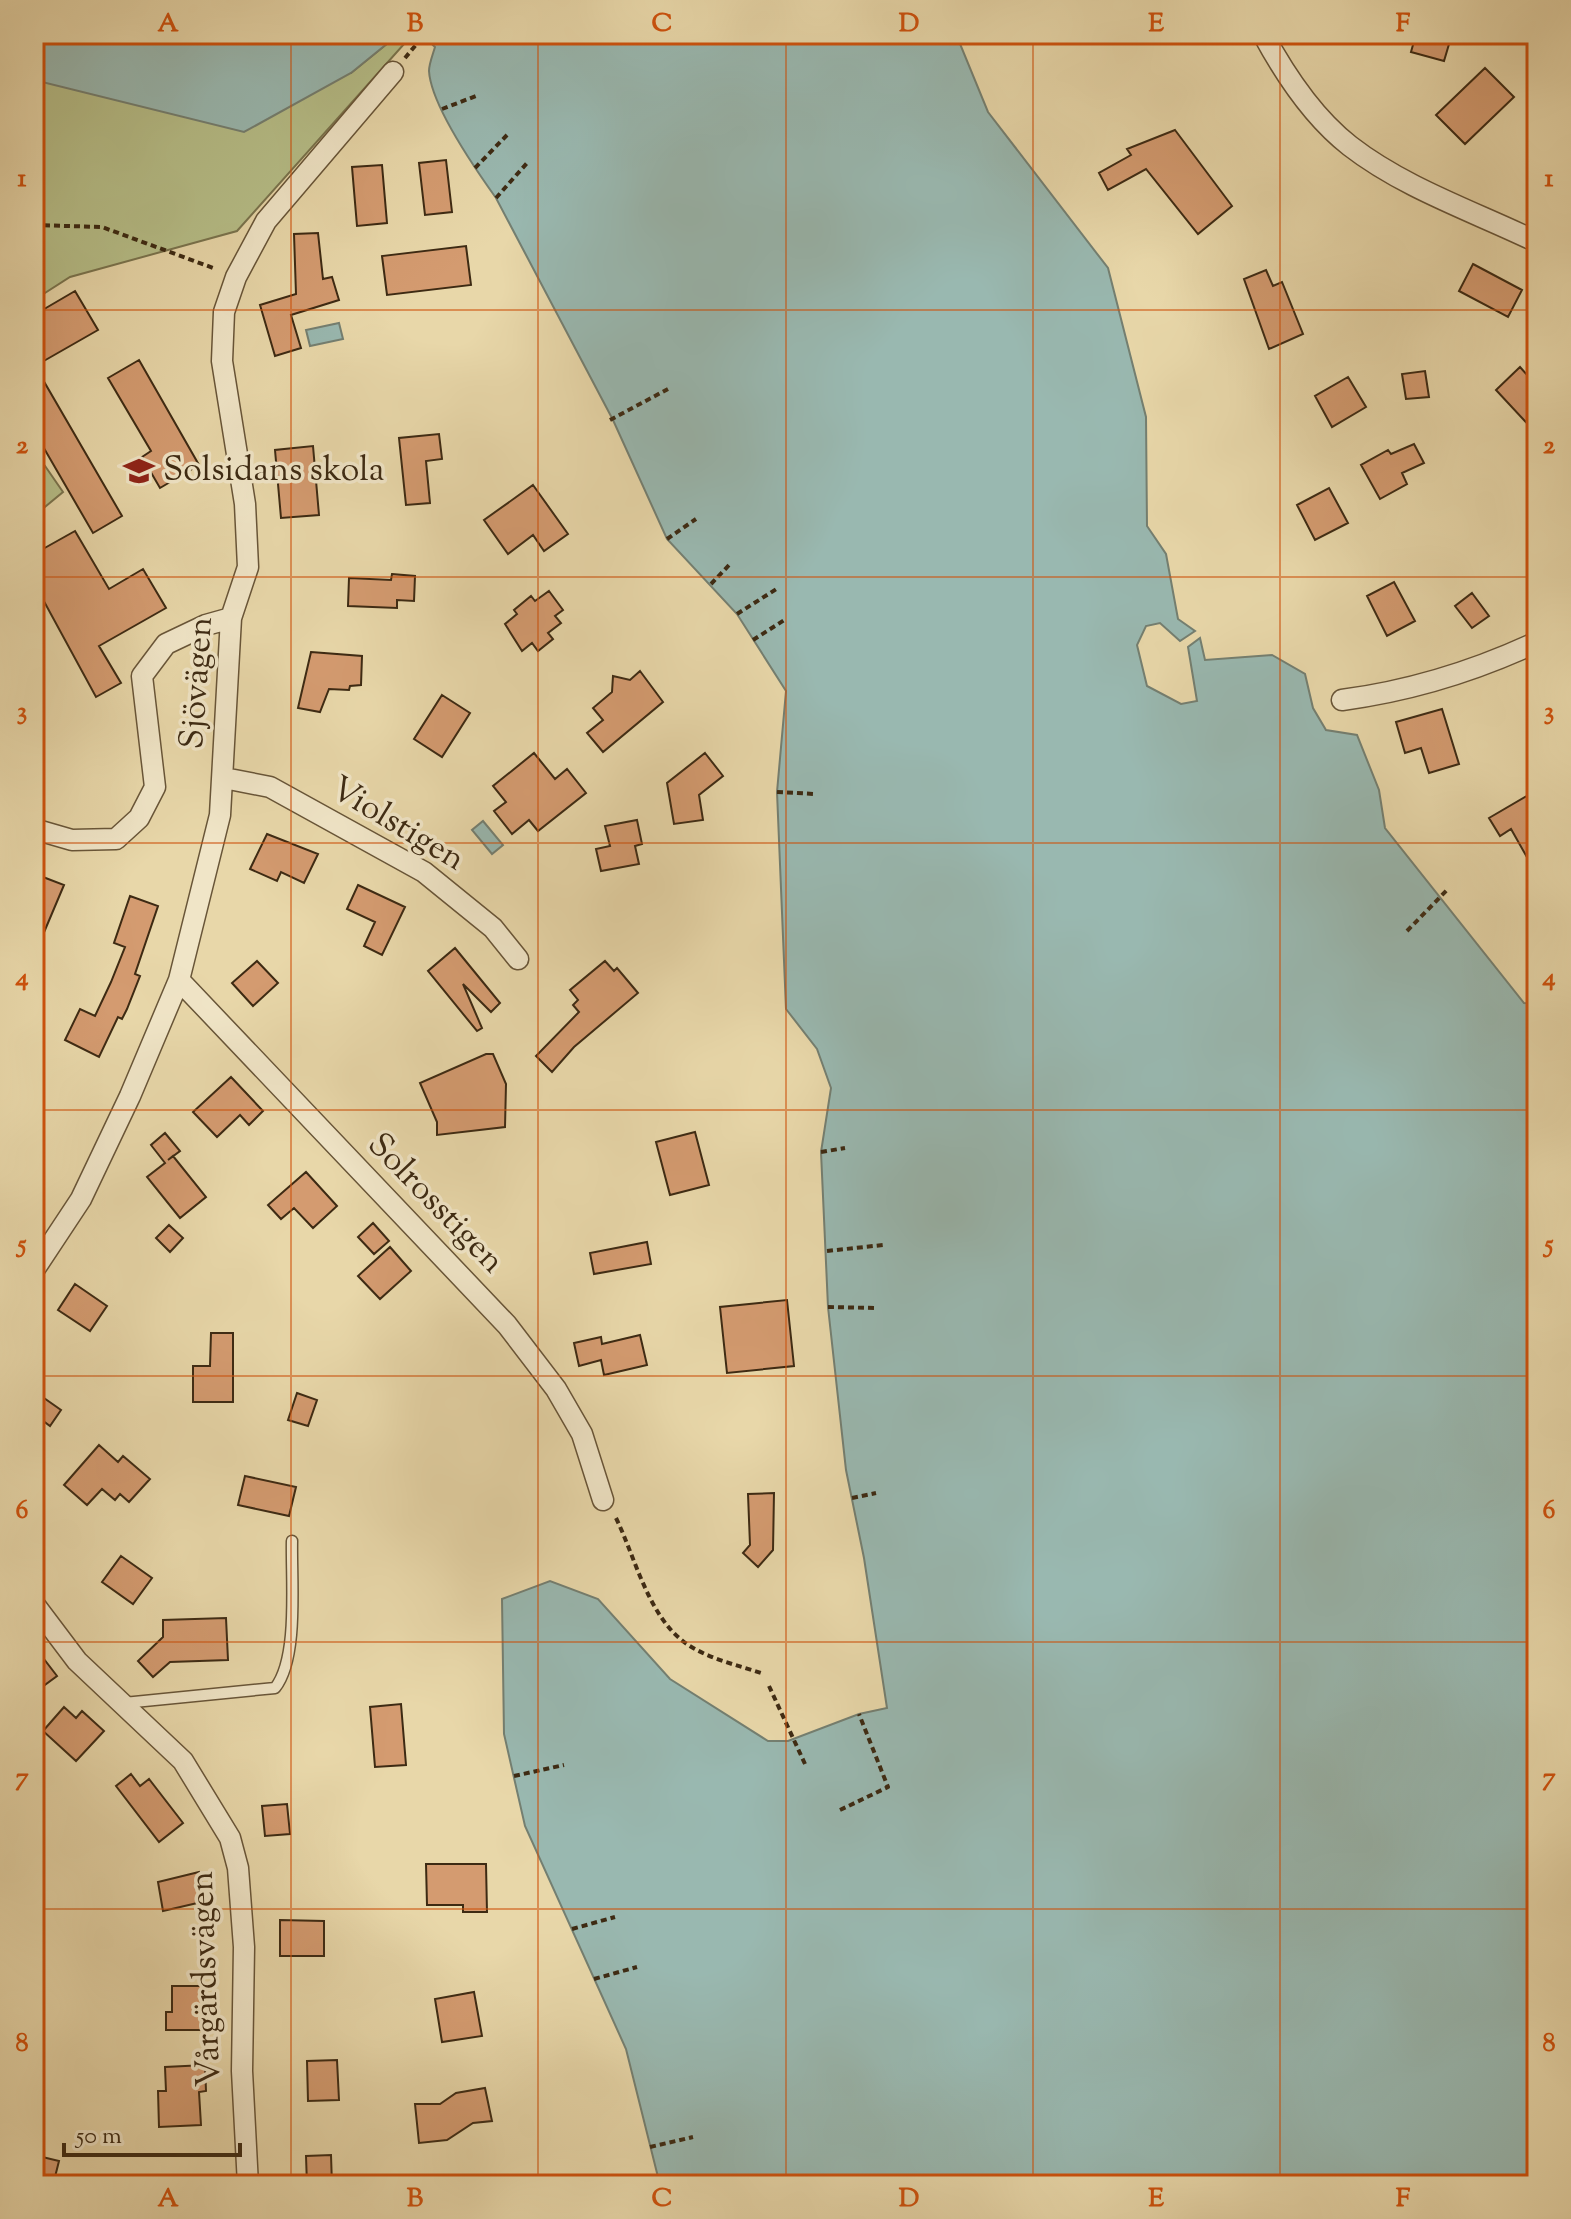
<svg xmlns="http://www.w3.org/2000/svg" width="1571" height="2219" viewBox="0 0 1571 2219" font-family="'Sorts Mill Goudy',serif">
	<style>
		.green { fill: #b6be88; stroke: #7a744e; stroke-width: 2 }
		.water { fill: #99b8b0; stroke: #747f71; stroke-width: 2 }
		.building { fill: #d49b70; stroke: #3d2a13; stroke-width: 2 }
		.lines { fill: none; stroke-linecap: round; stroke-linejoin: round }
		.lane-casing { stroke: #685538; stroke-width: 13 }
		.street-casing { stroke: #685538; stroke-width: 23 }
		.path { stroke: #3d2a13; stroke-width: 4; stroke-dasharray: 6 4; stroke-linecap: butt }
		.lane { stroke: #f0e5c7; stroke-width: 10 }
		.street { stroke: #f0e5c7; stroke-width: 20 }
		.grid { fill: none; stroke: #ce520d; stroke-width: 2; stroke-opacity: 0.55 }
		.labels { text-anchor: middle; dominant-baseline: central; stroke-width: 7; stroke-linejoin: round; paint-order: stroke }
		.poi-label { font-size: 34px; fill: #3d2a13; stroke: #f0e5c7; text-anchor: start }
		.street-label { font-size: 34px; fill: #3d2a13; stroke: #f0e5c7 }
		.neatline { fill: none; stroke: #ce520d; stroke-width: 3 }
		.grid-label { font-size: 26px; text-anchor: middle; font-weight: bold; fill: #ce520d }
	</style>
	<rect width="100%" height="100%" fill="#e8d7a9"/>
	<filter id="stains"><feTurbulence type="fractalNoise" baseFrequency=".0025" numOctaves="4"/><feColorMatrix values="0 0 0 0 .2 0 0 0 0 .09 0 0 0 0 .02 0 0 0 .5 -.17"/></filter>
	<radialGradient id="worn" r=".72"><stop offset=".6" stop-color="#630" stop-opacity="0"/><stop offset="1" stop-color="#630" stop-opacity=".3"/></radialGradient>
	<!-- green -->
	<path class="green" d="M 399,34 L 413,34 L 237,231 L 70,277 L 34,300 L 34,80 L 351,73 Z
		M 34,450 L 63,492 L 34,516 Z"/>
	<!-- water -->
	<path class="water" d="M 34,34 L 399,34 L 351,73 L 244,132 L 34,80 Z
		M 421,34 L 956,34 L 988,112 L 1108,268 L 1146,417 L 1147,526 L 1166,554 L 1178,619 L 1195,631 L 1180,641 L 1160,623 L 1146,626 L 1137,645 L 1147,686 L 1181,704 L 1197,701 L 1188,647 L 1200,638 L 1205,660 L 1272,655 L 1305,674 L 1313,708 L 1326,730 L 1357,735 L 1379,790 L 1385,828 L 1524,1003 L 1537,1004 L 1537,2185 L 660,2185 L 626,2049 L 525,1826 L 504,1734 L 502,1599 L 550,1581 L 598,1599 L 670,1679 L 768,1741 L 788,1741 L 859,1714 L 887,1708 L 864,1558 L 846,1470 L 828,1307 L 821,1152 L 831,1088 L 817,1049 L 786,1009 L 777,792 L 786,691 L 737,614 L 667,539 L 613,420 L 496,198 C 476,170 431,105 429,71 C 429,64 433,54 435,47 Z
		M 339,323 L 343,339 L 310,346 L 306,330 Z
		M 483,821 L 503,845 L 492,854 L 472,830 Z"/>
	<!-- building -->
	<path class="building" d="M 1416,34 L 1452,34 L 1444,61 L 1411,52 Z
		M 1485,68 L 1514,97 L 1465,144 L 1436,115 Z
		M 1175,130 L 1232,206 L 1198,234 L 1146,169 L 1108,190 L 1099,173 L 1131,155 L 1127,149 Z
		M 446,160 L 452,212 L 425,215 L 419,163 Z
		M 382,165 L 387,223 L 357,226 L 352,167 Z
		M 318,233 L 323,279 L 332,277 L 339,300 L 291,315 L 301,348 L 275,356 L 260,305 L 296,294 L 294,234 Z
		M 466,246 L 471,285 L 387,295 L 382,256 Z
		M 1473,264 L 1522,290 L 1508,317 L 1459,291 Z
		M 1266,270 L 1273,286 L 1282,282 L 1303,334 L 1269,349 L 1244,279 Z
		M 75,291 L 98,330 L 35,366 L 122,516 L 93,533 L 34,431 L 34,315 Z
		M 139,360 L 199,465 L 160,488 L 142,457 L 151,451 L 108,378 Z
		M 1520,367 L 1537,386 L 1537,434 L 1496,390 Z
		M 1425,371 L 1429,397 L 1406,399 L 1402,374 Z
		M 1348,377 L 1366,407 L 1332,427 L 1315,396 Z
		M 439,434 L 442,459 L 426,461 L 430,503 L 406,505 L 399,438 Z
		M 1414,444 L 1424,463 L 1402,473 L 1407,484 L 1380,499 L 1361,465 L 1388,450 L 1391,454 Z
		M 313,446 L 319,515 L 281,518 L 275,450 Z
		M 533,485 L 568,534 L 544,551 L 533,535 L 508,554 L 484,520 Z
		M 1329,488 L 1348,523 L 1315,540 L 1297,505 Z
		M 75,531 L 109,589 L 143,569 L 166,608 L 99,646 L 121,683 L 96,697 L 34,583 L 34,554 Z
		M 392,574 L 415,576 L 414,601 L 397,600 L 397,608 L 348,606 L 349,578 L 391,580 Z
		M 1394,582 L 1415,621 L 1387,636 L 1367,596 Z
		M 549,591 L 563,610 L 555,616 L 561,623 L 548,633 L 553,639 L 538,651 L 532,643 L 522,651 L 505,624 L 517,614 L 514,610 L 531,596 L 535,601 Z
		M 1472,593 L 1489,616 L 1472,628 L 1455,606 Z
		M 311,652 L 362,656 L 361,685 L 350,686 L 349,690 L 329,689 L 320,712 L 298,708 Z
		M 640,671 L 663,702 L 603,752 L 587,733 L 603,720 L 593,708 L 612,692 L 613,676 L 630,680 Z
		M 442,695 L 470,713 L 442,757 L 414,739 Z
		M 1442,709 L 1459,764 L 1429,773 L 1421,748 L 1405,753 L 1396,722 Z
		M 534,753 L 555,779 L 567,769 L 586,793 L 538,831 L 529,820 L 512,834 L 494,811 L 506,802 L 493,786 Z
		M 705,753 L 723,776 L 699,795 L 703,820 L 674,824 L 667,783 Z
		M 1537,790 L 1537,875 L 1511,829 L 1500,836 L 1489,818 Z
		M 637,820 L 642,844 L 635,846 L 639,864 L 601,871 L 596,849 L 610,846 L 605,826 Z
		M 267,834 L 318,854 L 304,883 L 281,872 L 277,881 L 250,869 Z
		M 43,877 L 64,885 L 34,956 L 34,898 Z
		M 358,885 L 405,907 L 382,955 L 364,946 L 375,922 L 347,909 Z
		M 130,896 L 158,906 L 135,974 L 140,976 L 127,1009 L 122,1019 L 118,1017 L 99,1057 L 65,1040 L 80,1009 L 95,1016 L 111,982 L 125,947 L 114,943 Z
		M 455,948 L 500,1003 L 491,1012 L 463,984 L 482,1028 L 477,1031 L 428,971 Z
		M 257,961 L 278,983 L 253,1006 L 232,983 Z
		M 605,961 L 614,971 L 617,968 L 638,993 L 574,1047 L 552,1072 L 536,1056 L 579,1012 L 573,1005 L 578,1000 L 570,990 Z
		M 486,1054 L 493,1054 L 506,1084 L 505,1127 L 437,1135 L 437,1122 L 420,1083 Z
		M 231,1077 L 263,1111 L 249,1125 L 240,1115 L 217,1137 L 193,1112 Z
		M 695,1132 L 709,1185 L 670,1195 L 656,1142 Z
		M 165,1133 L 180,1151 L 168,1160 L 173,1156 L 206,1197 L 180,1218 L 147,1177 L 165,1163 L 151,1145 Z
		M 306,1172 L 337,1206 L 313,1228 L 294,1208 L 281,1219 L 268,1205 Z
		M 373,1223 L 389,1241 L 374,1254 L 358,1237 Z
		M 169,1225 L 183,1238 L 170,1252 L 156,1238 Z
		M 647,1242 L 651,1264 L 594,1274 L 590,1253 Z
		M 390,1247 L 411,1271 L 380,1299 L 358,1276 Z
		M 75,1284 L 107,1306 L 90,1331 L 58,1310 Z
		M 787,1300 L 794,1366 L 727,1373 L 720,1307 Z
		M 211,1333 L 233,1333 L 233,1402 L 193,1402 L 193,1366 L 210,1366 Z
		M 640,1335 L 647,1365 L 604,1375 L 601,1360 L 579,1366 L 574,1343 L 601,1337 L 602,1344 Z
		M 34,1391 L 61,1410 L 50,1426 L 34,1414 Z
		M 297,1393 L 317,1400 L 308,1426 L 288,1420 Z
		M 99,1445 L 118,1462 L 123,1456 L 150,1479 L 129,1502 L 120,1494 L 115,1500 L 102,1489 L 87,1505 L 64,1485 Z
		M 245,1476 L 296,1487 L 289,1516 L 238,1505 Z
		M 774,1493 L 773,1550 L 758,1567 L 743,1553 L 750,1545 L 748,1494 Z
		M 121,1556 L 152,1578 L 133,1604 L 102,1582 Z
		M 226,1618 L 228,1660 L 170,1662 L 153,1677 L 138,1661 L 163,1637 L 163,1620 Z
		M 34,1646 L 57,1676 L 42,1687 L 34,1676 Z
		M 401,1704 L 406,1765 L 375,1767 L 370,1707 Z
		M 64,1707 L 76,1718 L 82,1711 L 104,1731 L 76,1761 L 43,1731 Z
		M 131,1774 L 140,1786 L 149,1779 L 183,1823 L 159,1842 L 116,1786 Z
		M 287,1804 L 290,1834 L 265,1836 L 262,1806 Z
		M 426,1864 L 486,1864 L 487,1912 L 463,1912 L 463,1905 L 427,1905 Z
		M 199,1872 L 206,1901 L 163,1911 L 158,1882 Z
		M 280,1920 L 324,1921 L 324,1956 L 280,1956 Z
		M 172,1986 L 202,1986 L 202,2030 L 166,2030 L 166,2012 L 172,2012 Z
		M 474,1992 L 482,2036 L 442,2042 L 435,1999 Z
		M 337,2060 L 339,2100 L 308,2101 L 307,2061 Z
		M 205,2065 L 206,2091 L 199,2092 L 201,2125 L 159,2127 L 158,2091 L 166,2091 L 165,2067 Z
		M 485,2088 L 492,2121 L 473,2123 L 447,2140 L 419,2143 L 415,2104 L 440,2104 L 456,2093 Z
		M 34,2155 L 59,2161 L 53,2185 L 34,2185 Z
		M 331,2155 L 332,2185 L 307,2185 L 306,2156 Z"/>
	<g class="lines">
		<defs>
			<path id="lane" d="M 124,1703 L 275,1688 C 299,1658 291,1579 292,1541"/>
			<path id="street" d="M 1263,34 C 1284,73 1314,118 1350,146 C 1404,188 1475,212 1537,242
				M 1342,700 C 1410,691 1475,671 1537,642
				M 224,778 L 270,787 L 424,872 L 493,928 L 518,959
				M 34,829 L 72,840 L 116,839 L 139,818 L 155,787 L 142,676 L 166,644 L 206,625 L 231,618
				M 179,980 L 507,1325 L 556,1389 L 582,1434 L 603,1500
				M 34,1270 L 81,1199 L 130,1096 L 179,980 L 220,815 L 231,618 L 248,567 L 245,504 L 222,361 L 224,312 L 236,277 L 266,221 L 393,72
				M 34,1604 L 77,1661 L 183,1761 L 230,1838 L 238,1868 L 244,1947 L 242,2071 L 248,2185"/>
		</defs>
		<!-- lane casing -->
		<use href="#lane" class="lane-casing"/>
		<!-- street casing -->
		<use href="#street" class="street-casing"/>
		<!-- path -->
		<path class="path" d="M 405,58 L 425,34
			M 442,109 L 476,96
			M 475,168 L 508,134
			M 496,198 L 527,163
			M 34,225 L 102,227 L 216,269
			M 610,420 L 668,389
			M 667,539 L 696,519
			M 711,584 L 731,563
			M 737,614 L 778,588
			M 753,640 L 786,619
			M 777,792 L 815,794
			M 1407,931 L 1448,889
			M 821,1152 L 845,1148
			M 827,1251 L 883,1245
			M 828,1307 L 876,1308
			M 852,1498 L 876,1493
			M 616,1518 C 635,1557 648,1615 684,1642 C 707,1659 738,1665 764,1674
			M 769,1686 L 805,1764
			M 514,1776 L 564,1765
			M 840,1810 L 888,1787 L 859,1714
			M 572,1929 L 615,1917
			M 594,1979 L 637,1967
			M 650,2147 L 693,2137"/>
		<!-- lane -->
		<use href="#lane" class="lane"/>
		<!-- street -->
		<use href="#street" class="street"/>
	</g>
	<!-- grid -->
	<path class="grid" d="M 291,34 L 291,2185M 538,34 L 538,2185M 786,34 L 786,2185M 1033,34 L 1033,2185M 1280,34 L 1280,2185M 34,310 L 1537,310M 34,577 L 1537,577M 34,843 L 1537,843M 34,1110 L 1537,1110M 34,1376 L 1537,1376M 34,1642 L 1537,1642M 34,1909 L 1537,1909"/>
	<!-- icons -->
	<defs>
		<symbol id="school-bare" viewBox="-9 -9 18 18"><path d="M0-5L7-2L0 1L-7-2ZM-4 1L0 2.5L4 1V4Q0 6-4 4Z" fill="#8f2418" stroke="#f0e5c7" stroke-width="2.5" paint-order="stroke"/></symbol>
	</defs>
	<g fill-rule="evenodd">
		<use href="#school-bare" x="117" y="449" width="44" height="44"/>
	</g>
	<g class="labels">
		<!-- poi labels -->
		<g class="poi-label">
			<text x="163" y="471">Solsidans skola</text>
		</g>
		<!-- street labels -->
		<g class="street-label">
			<text transform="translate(198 683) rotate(-86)">Sjövägen</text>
			<text transform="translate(397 825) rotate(31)">Violstigen</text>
			<text transform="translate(435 1204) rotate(46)">Solrosstigen</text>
			<text transform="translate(207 1979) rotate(-92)">Vårgärdsvägen</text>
		</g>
	</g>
	<!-- margin -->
	<rect width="1571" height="2219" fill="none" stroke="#e8d7a9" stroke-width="88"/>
	<!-- scale -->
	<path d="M64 2143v12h176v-12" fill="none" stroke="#3d2a13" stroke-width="4"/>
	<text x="76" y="2143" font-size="24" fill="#3d2a13" stroke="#f0e5c7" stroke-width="6" paint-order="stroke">50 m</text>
	<rect x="44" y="44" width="1483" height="2131" class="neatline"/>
	<g class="grid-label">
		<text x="168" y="31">A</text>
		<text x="415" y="31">B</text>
		<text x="662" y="31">C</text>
		<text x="909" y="31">D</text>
		<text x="1156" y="31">E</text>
		<text x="1403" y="31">F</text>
		<text x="22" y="186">1</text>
		<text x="1549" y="186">1</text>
		<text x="22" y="453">2</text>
		<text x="1549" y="453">2</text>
		<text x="22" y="719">3</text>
		<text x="1549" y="719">3</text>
		<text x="22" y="985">4</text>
		<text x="1549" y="985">4</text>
		<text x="22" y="1252">5</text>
		<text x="1549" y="1252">5</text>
		<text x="22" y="1518">6</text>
		<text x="1549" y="1518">6</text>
		<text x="22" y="1785">7</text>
		<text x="1549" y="1785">7</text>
		<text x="22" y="2051">8</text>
		<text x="1549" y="2051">8</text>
		<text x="168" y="2206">A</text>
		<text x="415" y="2206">B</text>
		<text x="662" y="2206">C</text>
		<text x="909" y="2206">D</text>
		<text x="1156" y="2206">E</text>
		<text x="1403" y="2206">F</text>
	</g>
	<rect width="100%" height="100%" filter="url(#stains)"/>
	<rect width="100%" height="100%" fill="url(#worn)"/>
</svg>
